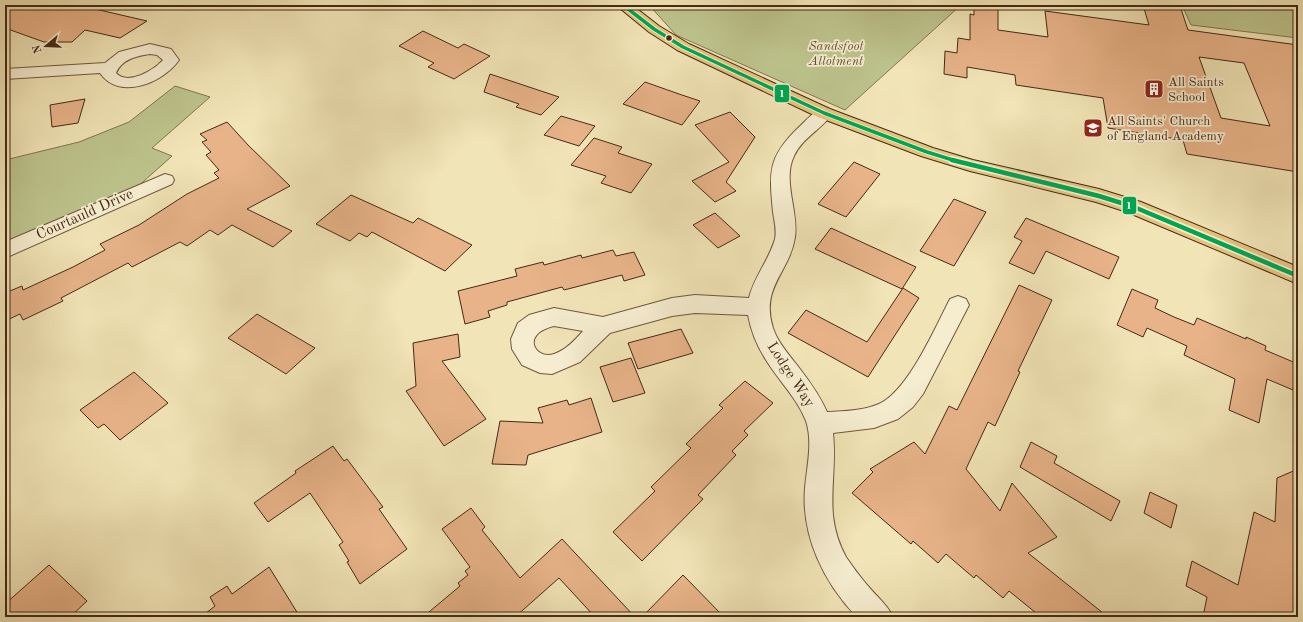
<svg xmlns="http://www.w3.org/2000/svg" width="1303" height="622" viewBox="0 0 1303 622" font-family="'Old Standard TT',serif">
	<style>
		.green { fill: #bdc38c; stroke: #817650 }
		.building { fill: #e8b389; stroke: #452a15; fill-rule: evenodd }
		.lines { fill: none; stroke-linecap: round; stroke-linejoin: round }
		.minor-casing { stroke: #70583d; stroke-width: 2 }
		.trunk-casing { stroke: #452a15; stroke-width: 2 }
		.minor { fill: #f6edd0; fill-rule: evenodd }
		.trunk { fill: #e8c27b; fill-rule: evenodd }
		.bus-1-far1-casing { stroke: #f6edd0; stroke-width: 5.5 }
		.bus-1-casing { stroke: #f6edd0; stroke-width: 8 }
		.bus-1-far1 { stroke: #00a651; stroke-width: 3.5 }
		.bus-1 { stroke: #00a651; stroke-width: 4.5 }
		.bus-dot { fill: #452a15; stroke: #f6edd0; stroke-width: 1.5 }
		.labels { text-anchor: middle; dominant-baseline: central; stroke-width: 3.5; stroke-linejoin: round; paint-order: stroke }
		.far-park-label { font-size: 13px; font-style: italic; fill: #635033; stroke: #f6edd0 }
		.far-poi-label { font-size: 13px; fill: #452a15; stroke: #f6edd0; text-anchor: start }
		.street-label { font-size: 15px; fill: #452a15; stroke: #f6edd0 }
		.line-badge { stroke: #f6edd0; stroke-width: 1.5 }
		.badge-label { font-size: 11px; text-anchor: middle; font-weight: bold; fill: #fff }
	</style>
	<rect width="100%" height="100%" fill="#f1e4b6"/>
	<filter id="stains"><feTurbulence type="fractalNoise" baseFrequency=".005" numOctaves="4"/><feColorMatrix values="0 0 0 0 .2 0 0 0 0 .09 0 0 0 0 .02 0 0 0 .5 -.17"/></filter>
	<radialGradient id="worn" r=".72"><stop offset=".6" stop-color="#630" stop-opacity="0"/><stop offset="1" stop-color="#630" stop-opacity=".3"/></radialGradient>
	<!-- green -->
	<path class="green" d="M 649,5 L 961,5 L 845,110 L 676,35 Z
		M 1182,5 L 1281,5 L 1298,11 L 1298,38 L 1191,25 Z
		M 175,86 L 210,97 L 152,148 L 172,156 L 135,189 L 5,245 L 5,160 L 79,142 L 129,122 Z"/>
	<!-- building -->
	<path class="building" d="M 5,5 L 78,5 L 147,21 L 120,38 L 85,30 L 72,42 L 44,42 L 5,28 Z
		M 974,5 L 998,6 L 998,30 L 1048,37 L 1045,11 L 1149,25 L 1143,5 L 1153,5 L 1181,9 L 1188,30 L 1298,45 L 1298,172 L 1187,154 L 1183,140 L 1108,128 L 1103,98 L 1016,85 L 1015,75 L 967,67 L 967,78 L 944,74 L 945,51 L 957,53 L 958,38 L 970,40 L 970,14 L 974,15 ZM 1199,57 L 1244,63 L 1270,126 L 1221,118 Z
		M 423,31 L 458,48 L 464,44 L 490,56 L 454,79 L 428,67 L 434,63 L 399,46 Z
		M 490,74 L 559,97 L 541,115 L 516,107 L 519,104 L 484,92 Z
		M 645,82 L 679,94 L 700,101 L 682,125 L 623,104 Z
		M 85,99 L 78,123 L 52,127 L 50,105 Z
		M 730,112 L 755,137 L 726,182 L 736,191 L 715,202 L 692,181 L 729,162 L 695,125 Z
		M 561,116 L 595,126 L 579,146 L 544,135 Z
		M 227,122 L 248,145 L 290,186 L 247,209 L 292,231 L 273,247 L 232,225 L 218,235 L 210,230 L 187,246 L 180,242 L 132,267 L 128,263 L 61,298 L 63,301 L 23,320 L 20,314 L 5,321 L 5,293 L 22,286 L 23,290 L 73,267 L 105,250 L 100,244 L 139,225 L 187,194 L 219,178 L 214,173 L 219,170 L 206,155 L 211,152 L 202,142 L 207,140 L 200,134 Z
		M 594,138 L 622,147 L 618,153 L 652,164 L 631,193 L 601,183 L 606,176 L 571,165 Z
		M 854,162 L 880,174 L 846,217 L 818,204 Z
		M 351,195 L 413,223 L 418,218 L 472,245 L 445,271 L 372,232 L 367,237 L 359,233 L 350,241 L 316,224 Z
		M 954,199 L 986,212 L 954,266 L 920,251 Z
		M 715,213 L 740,236 L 718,248 L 693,225 Z
		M 1026,218 L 1119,257 L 1109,279 L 1046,251 L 1034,274 L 1009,263 L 1022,241 L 1014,237 Z
		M 831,228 L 916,267 L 902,289 L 815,249 Z
		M 613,250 L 616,256 L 634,252 L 645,275 L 624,281 L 622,275 L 564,290 L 562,287 L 507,302 L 507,305 L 488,311 L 490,317 L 465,324 L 458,291 L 517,276 L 515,269 L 543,262 L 544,265 L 581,255 L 582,258 Z
		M 1019,285 L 1052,300 L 1018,371 L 1020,372 L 995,426 L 988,422 L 966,469 L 1000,511 L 1012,483 L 1057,537 L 1028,553 L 1108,617 L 1041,617 L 1009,591 L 1003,598 L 976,575 L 974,578 L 946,554 L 938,563 L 913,541 L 911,544 L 852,493 L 873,472 L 870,469 L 914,442 L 925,454 L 949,406 L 957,410 Z
		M 903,288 L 919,298 L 868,377 L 788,333 L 806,310 L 867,342 Z
		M 1132,289 L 1158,300 L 1155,308 L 1174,317 L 1194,325 L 1197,318 L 1246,339 L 1246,337 L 1266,346 L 1265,350 L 1298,364 L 1293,390 L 1267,379 L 1259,423 L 1229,410 L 1235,379 L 1184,355 L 1187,346 L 1147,328 L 1143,337 L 1117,325 Z
		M 257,314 L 315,348 L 286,374 L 228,338 Z
		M 681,329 L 693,353 L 638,369 L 628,343 Z
		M 458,334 L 460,357 L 442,361 L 486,419 L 444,446 L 406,391 L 416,386 L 413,343 Z
		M 631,358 L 645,393 L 613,402 L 600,367 Z
		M 134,372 L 168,403 L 120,440 L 104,424 L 98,428 L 80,410 Z
		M 745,381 L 773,403 L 744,431 L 748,435 L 732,451 L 736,455 L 698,495 L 703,499 L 642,561 L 613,532 L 655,491 L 651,487 L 691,448 L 686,444 L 723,408 L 719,405 Z
		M 591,398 L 602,432 L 528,455 L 526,465 L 492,464 L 500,421 L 543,423 L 538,408 L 567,400 L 569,405 Z
		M 1031,442 L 1057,456 L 1054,463 L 1120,501 L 1111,521 L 1020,467 Z
		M 333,446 L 344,461 L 347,459 L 383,507 L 379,509 L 407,549 L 360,584 L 347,562 L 349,561 L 339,545 L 343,542 L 310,493 L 268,522 L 254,503 L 296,473 L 295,471 Z
		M 1298,469 L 1298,617 L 1203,617 L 1207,597 L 1186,586 L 1192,561 L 1238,585 L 1254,512 L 1275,522 L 1277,478 Z
		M 1150,492 L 1177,505 L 1171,528 L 1144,513 Z
		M 471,508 L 485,527 L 482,530 L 520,578 L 562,539 L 635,617 L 595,617 L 559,578 L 515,617 L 423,617 L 460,586 L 458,583 L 468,575 L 465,571 L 470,567 L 442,529 Z
		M 49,565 L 87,601 L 70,617 L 5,617 L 5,604 Z
		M 269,567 L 300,617 L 201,617 L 215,606 L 210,597 L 227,586 L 232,594 Z
		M 683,575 L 724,617 L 642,617 Z"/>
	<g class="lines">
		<defs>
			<path id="minor" d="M 150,44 L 171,49 L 179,60 C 163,83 119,101 100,73 L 5,79 L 5,69 L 105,63 L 119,52 ZM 150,54 L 157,55 L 163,60 C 154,70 128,86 116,73 C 122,59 137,56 150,54 Z
				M 824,108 L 830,109 L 833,113 C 822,129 802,138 794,156 C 782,180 799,213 795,237 C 790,272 760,287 773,328 C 778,343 790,356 800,369 C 810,382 820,396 827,412 C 844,411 863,411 879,404 C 908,391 935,328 950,299 L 958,296 L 966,299 L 969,305 L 923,394 L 913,407 L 898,419 L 874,428 L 833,433 C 838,479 822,513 846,557 C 853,567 860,577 868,586 C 877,597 887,604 893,617 L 857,617 C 824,583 801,536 805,488 C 807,466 813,442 806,421 C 797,398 779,381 766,360 C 757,346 751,331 748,315 L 695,313 L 672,316 L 610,333 L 580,362 L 552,374 L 540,373 L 522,365 L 512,349 L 511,339 L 518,323 L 529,315 L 554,308 L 603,317 L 672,298 L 695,295 L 749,298 C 754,277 769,260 775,239 C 777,230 774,220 773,212 C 769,172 768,157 798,128 C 806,121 814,110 824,108 ZM 554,326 L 583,331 C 575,340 566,350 554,354 C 535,360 520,334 554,326 Z
				M 165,174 L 172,176 L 174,180 L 172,184 L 5,258 L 5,242 Z"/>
			<path id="trunk" d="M 616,5 L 632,5 L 659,26 L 689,44 L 830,109 L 933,148 L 973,160 L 1099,189 L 1141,202 L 1298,267 L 1298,284 L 1127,212 L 1096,202 L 970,171 L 921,156 L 818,117 L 677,50 L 649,32 Z"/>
		</defs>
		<!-- minor casing -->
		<use href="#minor" class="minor-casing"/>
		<!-- trunk casing -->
		<use href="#trunk" class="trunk-casing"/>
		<!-- minor -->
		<use href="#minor" class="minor"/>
		<!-- trunk -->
		<use href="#trunk" class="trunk"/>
		<defs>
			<path id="bus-1-far1" d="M 623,5 L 654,29 L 683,47 L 824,113 L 927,152 L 956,161"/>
			<path id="bus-1" d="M 952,160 L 1099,196 L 1134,207 L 1298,276"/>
		</defs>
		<!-- bus-1-far1 casing -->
		<use href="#bus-1-far1" class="bus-1-far1-casing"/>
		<!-- bus-1 casing -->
		<use href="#bus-1" class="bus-1-casing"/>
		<!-- bus-1-far1 -->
		<use href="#bus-1-far1" class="bus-1-far1"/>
		<!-- bus-1 -->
		<use href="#bus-1" class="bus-1"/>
	</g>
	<!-- icons -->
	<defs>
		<symbol id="building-square" viewBox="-11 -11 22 22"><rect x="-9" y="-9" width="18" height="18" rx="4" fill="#8f2418" stroke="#f6edd0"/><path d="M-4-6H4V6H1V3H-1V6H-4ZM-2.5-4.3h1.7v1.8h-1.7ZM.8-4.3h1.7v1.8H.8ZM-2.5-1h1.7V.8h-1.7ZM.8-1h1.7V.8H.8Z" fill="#fff"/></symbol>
		<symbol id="school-square" viewBox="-11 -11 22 22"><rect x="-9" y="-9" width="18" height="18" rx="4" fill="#8f2418" stroke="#f6edd0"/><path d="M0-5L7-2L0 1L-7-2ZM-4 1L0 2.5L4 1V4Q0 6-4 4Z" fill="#fff"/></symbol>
	</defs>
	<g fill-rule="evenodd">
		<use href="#building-square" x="1143" y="78" width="22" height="22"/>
		<use href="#school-square" x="1082" y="117" width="22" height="22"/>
	</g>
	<!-- markers -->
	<circle class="bus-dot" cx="669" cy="38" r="3.5"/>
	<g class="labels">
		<!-- far-park labels -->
		<g class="far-park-label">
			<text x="836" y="46">Sandsfoot<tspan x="836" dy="15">Allotment</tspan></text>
		</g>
		<!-- far-poi labels -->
		<g class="far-poi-label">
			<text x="1168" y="82">All Saints<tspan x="1168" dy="15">School</tspan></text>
			<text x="1107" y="121">All Saints' Church<tspan x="1107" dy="15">of England Academy</tspan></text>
		</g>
		<!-- street labels -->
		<g class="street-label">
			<text transform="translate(85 215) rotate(-24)">Courtauld Drive</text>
			<text transform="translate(790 375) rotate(57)">Lodge Way</text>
		</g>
	</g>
	<g class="line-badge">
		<rect x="774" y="84" width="16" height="19" rx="4" fill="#00a651"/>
		<rect x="1122" y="196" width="15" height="19" rx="4" fill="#00a651"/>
	</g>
	<g class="badge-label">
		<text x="782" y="97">1</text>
		<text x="1129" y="209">1</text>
	</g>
	<!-- margin -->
	<rect width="1303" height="622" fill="none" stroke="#f1e4b6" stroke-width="20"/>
	<rect x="6" y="6" width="1291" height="610" fill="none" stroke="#452a15" stroke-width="2"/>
	<rect x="10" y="10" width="1283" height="602" fill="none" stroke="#452a15"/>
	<!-- north arrow -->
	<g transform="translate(46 46) rotate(251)" stroke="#f6edd0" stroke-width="3" paint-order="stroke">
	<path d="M0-3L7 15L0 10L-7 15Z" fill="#452a15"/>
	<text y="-6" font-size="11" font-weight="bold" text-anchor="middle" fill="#452a15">N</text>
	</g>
	<rect width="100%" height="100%" filter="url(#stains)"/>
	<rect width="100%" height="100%" fill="url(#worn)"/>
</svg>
